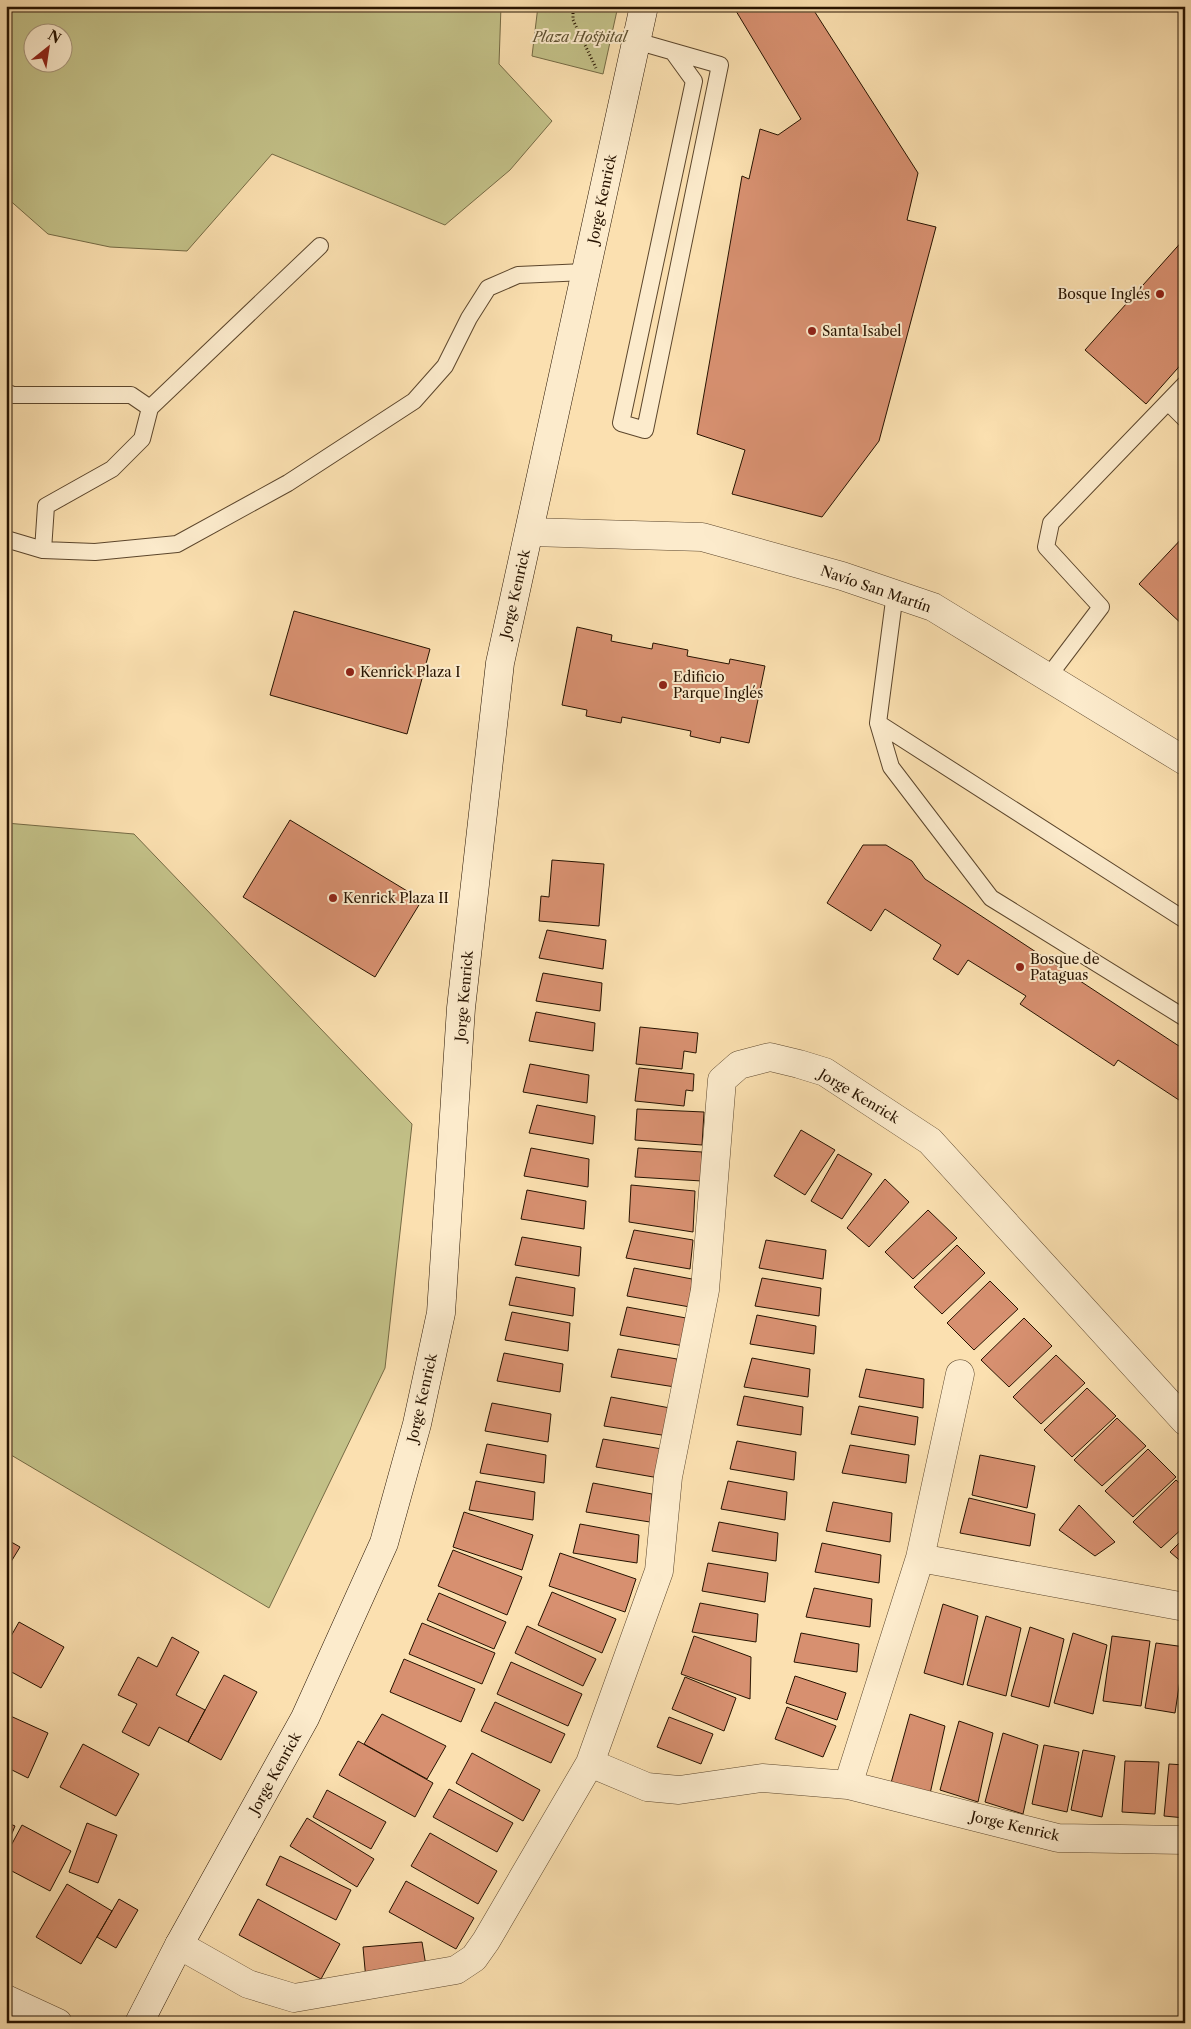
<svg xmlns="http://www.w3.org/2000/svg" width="1191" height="2029" viewBox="0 0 1191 2029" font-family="'Libre Caslon Text',serif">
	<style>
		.green { fill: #c3c188; stroke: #756a44; fill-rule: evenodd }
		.building { fill: #d79070; stroke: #271300 }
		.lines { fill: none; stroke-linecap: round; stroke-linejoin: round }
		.lane-casing { stroke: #5c462c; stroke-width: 18 }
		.street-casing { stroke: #5c462c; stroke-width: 29 }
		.secondary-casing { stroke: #271300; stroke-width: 29 }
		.path { stroke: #271300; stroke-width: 3; stroke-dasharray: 1 2.5; stroke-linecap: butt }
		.lane { stroke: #fcebcc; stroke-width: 16 }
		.street { stroke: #fcebcc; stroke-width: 28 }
		.secondary { stroke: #fcebcc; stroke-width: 28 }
		.poi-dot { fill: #8f2418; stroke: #fcebcc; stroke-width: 2 }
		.labels { text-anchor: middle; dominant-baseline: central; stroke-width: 4; stroke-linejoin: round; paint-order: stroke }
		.park-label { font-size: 14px; font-style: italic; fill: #5e5030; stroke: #fcebcc }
		.street-label { font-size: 14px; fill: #271300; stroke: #fcebcc }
		.poi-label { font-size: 14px; fill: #271300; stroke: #fcebcc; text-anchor: start }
	</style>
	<rect width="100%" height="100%" fill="#fbe0b0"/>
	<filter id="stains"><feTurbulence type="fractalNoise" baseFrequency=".004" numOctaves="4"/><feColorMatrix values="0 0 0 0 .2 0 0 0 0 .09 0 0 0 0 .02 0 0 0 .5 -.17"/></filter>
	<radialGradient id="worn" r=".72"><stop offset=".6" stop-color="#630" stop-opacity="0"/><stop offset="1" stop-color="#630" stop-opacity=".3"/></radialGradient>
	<!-- green -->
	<path class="green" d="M 6,6 L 501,6 L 499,64 L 552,121 L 510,170 L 445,225 L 272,154 L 187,251 L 110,247 L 48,234 L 6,197 ZM 32,32 L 62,32 L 62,62 L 32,62 Z
		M 538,6 L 618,6 L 603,74 L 532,56 Z
		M 6,823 L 134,834 L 412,1124 L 385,1368 L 269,1608 L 6,1452 Z"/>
	<!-- building -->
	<path class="building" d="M 733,6 L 811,6 L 918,173 L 907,220 L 936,227 L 879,441 L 822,517 L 732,494 L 745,450 L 697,434 L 742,176 L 749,179 L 760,129 L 778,135 L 801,119 Z
		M 1185,238 L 1185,360 L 1146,404 L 1085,350 Z
		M 1185,535 L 1185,627 L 1139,584 Z
		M 294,611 L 430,649 L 407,734 L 270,695 Z
		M 577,627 L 612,635 L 611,641 L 652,649 L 653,643 L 688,650 L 687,656 L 729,664 L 730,659 L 765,666 L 749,743 L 721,737 L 720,743 L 690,736 L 691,731 L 622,717 L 621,723 L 586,716 L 587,710 L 562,705 Z
		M 290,820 L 422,900 L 375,977 L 243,897 Z
		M 863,845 L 886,845 L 912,861 L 925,879 L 1185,1050 L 1185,1104 L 1118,1060 L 1114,1066 L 1020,1004 L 1026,996 L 968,960 L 958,975 L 933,959 L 941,945 L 885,909 L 871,931 L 827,903 Z
		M 552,860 L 604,864 L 599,926 L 539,921 L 541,896 L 549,897 Z
		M 547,930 L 606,940 L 603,969 L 539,958 Z
		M 543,973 L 602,983 L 600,1011 L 536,1001 Z
		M 536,1012 L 595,1023 L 593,1051 L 529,1041 Z
		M 640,1027 L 698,1033 L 696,1053 L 684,1051 L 682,1069 L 636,1064 Z
		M 530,1064 L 589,1075 L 587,1103 L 523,1092 Z
		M 639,1068 L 694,1074 L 693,1091 L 686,1090 L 684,1106 L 635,1101 Z
		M 537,1105 L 595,1116 L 593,1144 L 529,1133 Z
		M 637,1109 L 704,1112 L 702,1145 L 635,1140 Z
		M 801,1130 L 835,1150 L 805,1195 L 774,1176 Z
		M 531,1148 L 589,1159 L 588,1187 L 524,1176 Z
		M 638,1148 L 702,1152 L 702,1181 L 635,1177 Z
		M 838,1154 L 872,1174 L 842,1219 L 811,1201 Z
		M 885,1179 L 909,1202 L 869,1247 L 847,1228 Z
		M 631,1185 L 695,1191 L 693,1232 L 629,1222 Z
		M 527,1190 L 586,1201 L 584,1229 L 521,1219 Z
		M 928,1210 L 957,1238 L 913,1279 L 885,1252 Z
		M 634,1230 L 693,1240 L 690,1269 L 626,1258 Z
		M 522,1237 L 581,1247 L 579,1276 L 515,1265 Z
		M 766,1240 L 826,1250 L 823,1279 L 759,1268 Z
		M 957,1245 L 985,1273 L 942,1314 L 914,1287 Z
		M 634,1268 L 692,1279 L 690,1307 L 627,1296 Z
		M 516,1277 L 575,1288 L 573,1316 L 509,1305 Z
		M 762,1278 L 821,1288 L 819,1316 L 755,1306 Z
		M 990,1281 L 1018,1309 L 974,1350 L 947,1323 Z
		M 627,1307 L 686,1318 L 684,1346 L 620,1335 Z
		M 512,1312 L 570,1323 L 568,1351 L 505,1340 Z
		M 757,1315 L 816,1326 L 814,1354 L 750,1344 Z
		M 1024,1318 L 1052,1346 L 1009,1387 L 981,1360 Z
		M 618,1349 L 677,1359 L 675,1387 L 611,1377 Z
		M 504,1353 L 563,1364 L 560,1392 L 497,1381 Z
		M 1056,1355 L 1085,1383 L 1041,1424 L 1013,1397 Z
		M 752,1358 L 810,1369 L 808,1397 L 744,1387 Z
		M 866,1369 L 924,1379 L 923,1408 L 859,1397 Z
		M 1087,1388 L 1116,1416 L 1072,1457 L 1044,1430 Z
		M 744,1396 L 803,1407 L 801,1435 L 737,1425 Z
		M 611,1397 L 670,1408 L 668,1436 L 604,1426 Z
		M 492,1403 L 551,1414 L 548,1442 L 485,1431 Z
		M 859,1406 L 918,1417 L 915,1445 L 851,1434 Z
		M 1117,1418 L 1146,1446 L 1102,1486 L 1074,1460 Z
		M 603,1439 L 662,1449 L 659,1478 L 596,1467 Z
		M 737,1441 L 796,1452 L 794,1480 L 730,1469 Z
		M 487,1444 L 546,1455 L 544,1483 L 480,1473 Z
		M 850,1445 L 909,1455 L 906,1483 L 842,1473 Z
		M 1148,1449 L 1176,1477 L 1133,1517 L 1105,1491 Z
		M 980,1455 L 1035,1466 L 1027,1508 L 972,1495 Z
		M 1176,1480 L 1185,1488 L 1185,1526 L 1161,1548 L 1133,1522 Z
		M 476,1481 L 535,1492 L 533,1520 L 469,1510 Z
		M 728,1481 L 787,1492 L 785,1520 L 721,1509 Z
		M 593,1483 L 652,1494 L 650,1522 L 586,1512 Z
		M 969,1498 L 1035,1514 L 1030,1546 L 960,1533 Z
		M 833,1502 L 892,1513 L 890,1542 L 826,1531 Z
		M 1079,1505 L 1115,1542 L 1095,1556 L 1059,1530 Z
		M 464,1512 L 533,1535 L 522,1570 L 453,1547 Z
		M 719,1522 L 778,1533 L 776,1561 L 712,1551 Z
		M 580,1524 L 639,1535 L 637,1563 L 573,1553 Z
		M 1185,1537 L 1185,1565 L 1170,1552 Z
		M 6,1539 L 20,1547 L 6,1570 Z
		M 822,1543 L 881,1555 L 879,1583 L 815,1572 Z
		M 453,1550 L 522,1577 L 507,1615 L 438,1586 Z
		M 560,1553 L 636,1579 L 625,1612 L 549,1586 Z
		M 708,1563 L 768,1573 L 765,1602 L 702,1591 Z
		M 814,1588 L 872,1599 L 870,1627 L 806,1617 Z
		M 552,1592 L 616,1619 L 602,1653 L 538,1625 Z
		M 439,1593 L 506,1622 L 494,1649 L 427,1620 Z
		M 700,1603 L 758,1614 L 756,1642 L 692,1632 Z
		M 943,1604 L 978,1616 L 963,1685 L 924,1673 Z
		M 986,1616 L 1021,1628 L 1006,1696 L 967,1685 Z
		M 19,1622 L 64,1647 L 41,1688 L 6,1669 L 6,1645 Z
		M 422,1623 L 495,1653 L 482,1684 L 409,1654 Z
		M 527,1626 L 596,1659 L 583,1686 L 515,1653 Z
		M 1030,1627 L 1064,1639 L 1049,1707 L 1011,1696 Z
		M 801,1633 L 859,1644 L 857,1672 L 794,1662 Z
		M 1073,1633 L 1107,1645 L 1093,1714 L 1054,1703 Z
		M 694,1636 L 751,1657 L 750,1699 L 681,1674 Z
		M 1112,1636 L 1150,1641 L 1141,1706 L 1103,1701 Z
		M 172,1637 L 199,1652 L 176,1695 L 205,1710 L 188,1742 L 159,1727 L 149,1746 L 122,1732 L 137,1704 L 118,1695 L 138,1657 L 157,1667 Z
		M 1156,1643 L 1185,1647 L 1175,1713 L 1145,1708 Z
		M 404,1659 L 475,1689 L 461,1722 L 390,1692 Z
		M 511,1662 L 582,1694 L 568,1726 L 497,1694 Z
		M 224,1675 L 257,1692 L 221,1760 L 188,1742 Z
		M 795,1676 L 846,1693 L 837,1720 L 786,1703 Z
		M 685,1677 L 736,1698 L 724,1731 L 672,1709 Z
		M 495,1702 L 565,1734 L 551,1763 L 481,1731 Z
		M 787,1707 L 836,1726 L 823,1757 L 775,1739 Z
		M 6,1714 L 48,1733 L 28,1778 L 6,1767 Z
		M 382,1714 L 446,1746 L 427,1779 L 364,1744 Z
		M 910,1714 L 945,1726 L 930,1794 L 891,1783 Z
		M 669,1717 L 713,1734 L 701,1764 L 657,1747 Z
		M 959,1721 L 993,1733 L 978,1802 L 940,1790 Z
		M 1003,1733 L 1038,1745 L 1023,1814 L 985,1802 Z
		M 358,1741 L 433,1783 L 415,1817 L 339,1775 Z
		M 83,1744 L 139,1774 L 116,1816 L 60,1787 Z
		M 1044,1745 L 1079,1752 L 1067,1812 L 1032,1804 Z
		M 1083,1750 L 1115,1756 L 1102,1817 L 1071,1810 Z
		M 472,1753 L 540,1790 L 523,1821 L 456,1783 Z
		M 1125,1761 L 1159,1762 L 1155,1814 L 1122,1812 Z
		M 1169,1764 L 1185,1765 L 1185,1818 L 1164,1816 Z
		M 449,1789 L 513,1823 L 497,1852 L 433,1817 Z
		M 327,1790 L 386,1822 L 371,1849 L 313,1817 Z
		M 307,1818 L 374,1859 L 357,1887 L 290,1846 Z
		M 6,1822 L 15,1826 L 6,1848 Z
		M 87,1823 L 117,1835 L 98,1883 L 69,1872 Z
		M 22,1825 L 71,1851 L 50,1891 L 6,1868 L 6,1855 Z
		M 430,1833 L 497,1871 L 478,1904 L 411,1866 Z
		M 280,1856 L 351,1890 L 336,1920 L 266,1885 Z
		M 406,1881 L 474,1918 L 456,1949 L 389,1912 Z
		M 67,1884 L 112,1911 L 81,1964 L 36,1937 Z
		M 119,1899 L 138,1910 L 116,1948 L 97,1937 Z
		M 258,1899 L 340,1944 L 321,1979 L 239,1935 Z
		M 422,1942 L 426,1966 L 366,1980 L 363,1947 Z"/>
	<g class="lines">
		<defs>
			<path id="lane" d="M 636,41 L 720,65 L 645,430 L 621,423 L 694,81 L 673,52
				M 6,392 L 13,395 L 131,395 L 150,408
				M 1168,402 L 1185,419
				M 6,539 L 43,550 L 95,552 L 177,544 L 288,483 L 414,401 L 445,366 L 469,318 L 488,288 L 518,275 L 585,272
				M 43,550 L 46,506 L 112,469 L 142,439 L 150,408 L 320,246
				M 895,593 L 878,723 L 1185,920
				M 1048,677 L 1101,607 L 1046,547 L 1051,523 L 1185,384
				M 878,723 L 891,767 L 991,898 L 1185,1018"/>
			<path id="street" d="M 530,532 L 702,537 L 842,576 L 933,607 L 1185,761
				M 920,1558 L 1185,1607
				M 590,1763 L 647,1787 L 679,1790 L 762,1778 L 848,1785 L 1058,1838 L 1185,1840
				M 848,1785 L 920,1558 L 960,1374
				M 179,1945 L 248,1984 L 294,1998 L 456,1970 L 474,1958 L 486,1941 L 590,1763 L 659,1571 L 668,1477 L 705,1290 L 722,1080 L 739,1065 L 770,1057 L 799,1064 L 825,1072 L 930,1141 L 1185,1421
				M 6,1999 L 58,2023"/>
			<path id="secondary" d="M 139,2023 L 179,1945 L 305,1718 L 384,1543 L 417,1424 L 441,1313 L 461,1008 L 500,663 L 644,6"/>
		</defs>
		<!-- lane casing -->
		<use href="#lane" class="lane-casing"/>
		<!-- street casing -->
		<use href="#street" class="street-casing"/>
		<!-- secondary casing -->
		<use href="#secondary" class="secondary-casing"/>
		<!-- path -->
		<path class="path" d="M 573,6 L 573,20 L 596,68"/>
		<!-- lane -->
		<use href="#lane" class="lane"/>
		<!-- street -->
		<use href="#street" class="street"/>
		<!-- secondary -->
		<use href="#secondary" class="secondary"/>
	</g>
	<!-- markers -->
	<g class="poi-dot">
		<circle cx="1160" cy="294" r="5"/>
		<circle cx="812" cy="331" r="5"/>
		<circle cx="350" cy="672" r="5"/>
		<circle cx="663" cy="685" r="5"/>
		<circle cx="333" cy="898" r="5"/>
		<circle cx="1020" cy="967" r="5"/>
	</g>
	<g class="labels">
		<!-- park labels -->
		<g class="park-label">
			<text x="580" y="37">Plaza Hospital</text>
		</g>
		<!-- street labels -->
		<g class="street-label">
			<text transform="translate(602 199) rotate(-78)">Jorge Kenrick</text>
			<text transform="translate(876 589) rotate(19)">Navío San Martín</text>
			<text transform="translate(515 594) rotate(-77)">Jorge Kenrick</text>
			<text transform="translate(464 996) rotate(-85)">Jorge Kenrick</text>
			<text transform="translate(859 1096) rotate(31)">Jorge Kenrick</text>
			<text transform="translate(422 1398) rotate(-77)">Jorge Kenrick</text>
			<text transform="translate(275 1773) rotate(-61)">Jorge Kenrick</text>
			<text transform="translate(1015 1826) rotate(13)">Jorge Kenrick</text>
		</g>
		<!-- poi labels -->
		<g class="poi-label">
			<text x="1150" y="294" text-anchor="end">Bosque Inglés</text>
			<text x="822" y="331">Santa Isabel</text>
			<text x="360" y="672">Kenrick Plaza I</text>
			<text x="673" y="677">Edificio<tspan x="673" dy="16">Parque Inglés</tspan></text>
			<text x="343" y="898">Kenrick Plaza II</text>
			<text x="1030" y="959">Bosque de<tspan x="1030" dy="16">Pataguas</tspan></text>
		</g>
	</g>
	<!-- margin -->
	<rect width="1191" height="2029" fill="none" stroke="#fbe0b0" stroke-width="25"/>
	<rect x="8" y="8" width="1176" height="2014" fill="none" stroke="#271300" stroke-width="2.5"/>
	<rect x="12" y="12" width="1166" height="2004" fill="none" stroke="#271300"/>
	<!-- north arrow -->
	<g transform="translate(48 48) rotate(30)"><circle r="24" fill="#fcebcc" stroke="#a7957a"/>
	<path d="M0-4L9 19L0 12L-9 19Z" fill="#8f2418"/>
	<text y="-8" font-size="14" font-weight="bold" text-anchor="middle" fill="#271300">N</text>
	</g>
	<rect width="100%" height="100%" filter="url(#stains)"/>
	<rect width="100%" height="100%" fill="url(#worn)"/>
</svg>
